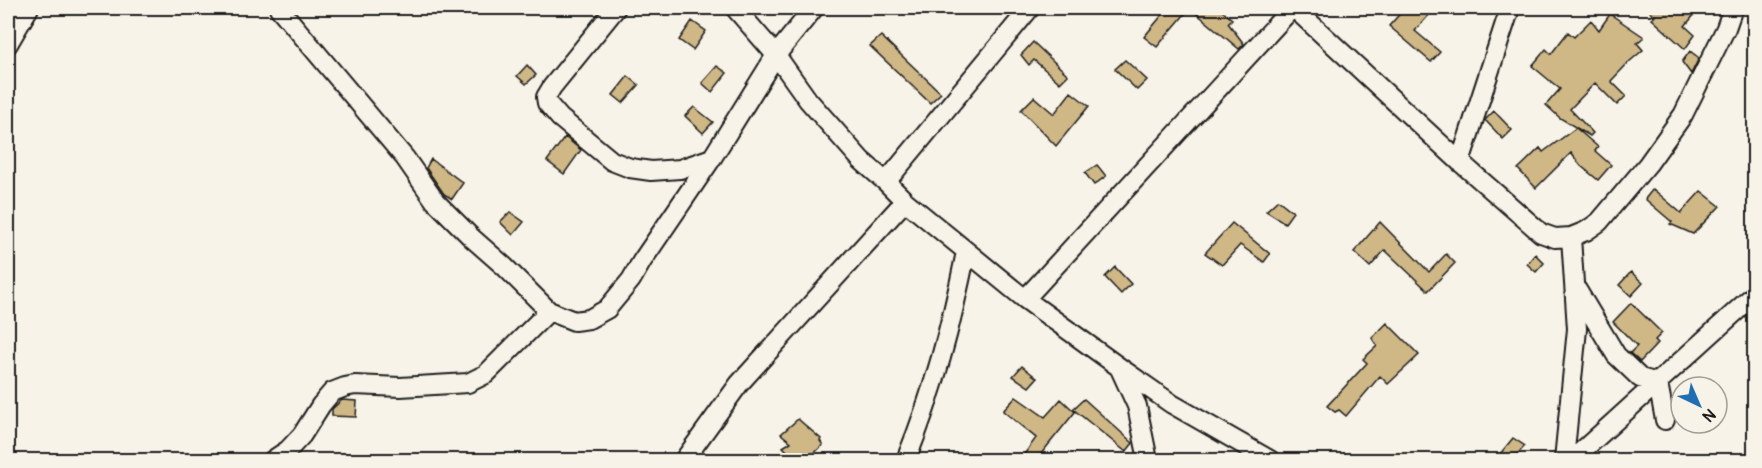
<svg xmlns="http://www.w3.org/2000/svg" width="1762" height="468" viewBox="0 0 1762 468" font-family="Pangolin,sans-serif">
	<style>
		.building { fill: #cfb786; stroke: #1c1c1c; stroke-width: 1.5 }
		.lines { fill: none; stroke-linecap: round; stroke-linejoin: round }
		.street-casing { stroke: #1c1c1c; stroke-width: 22 }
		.street { stroke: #f7f3e8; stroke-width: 18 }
	</style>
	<rect width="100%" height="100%" fill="#f7f3e8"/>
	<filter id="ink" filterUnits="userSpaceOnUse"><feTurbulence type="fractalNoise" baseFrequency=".0167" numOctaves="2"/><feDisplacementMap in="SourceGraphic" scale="12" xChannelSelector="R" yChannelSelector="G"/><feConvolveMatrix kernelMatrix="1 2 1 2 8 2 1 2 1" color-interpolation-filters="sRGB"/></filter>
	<g filter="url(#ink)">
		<!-- building -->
		<path class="building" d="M 1168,8 L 1219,8 L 1232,19 L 1228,23 L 1244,44 L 1239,49 L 1190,8 L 1157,47 L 1144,37 Z
			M 1405,8 L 1435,8 L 1415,31 L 1440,52 L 1431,62 L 1389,26 Z
			M 1646,8 L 1700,8 L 1685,26 L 1695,35 L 1685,49 L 1652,19 L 1655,16 Z
			M 1610,14 L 1644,37 L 1637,43 L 1643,50 L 1629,62 L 1611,81 L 1626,96 L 1617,105 L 1595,83 L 1570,109 L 1593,133 L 1590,136 L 1560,118 L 1546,105 L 1560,89 L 1532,66 L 1546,49 L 1551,54 L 1568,32 L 1574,37 L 1591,20 L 1599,30 Z
			M 692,21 L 706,31 L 693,50 L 679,40 Z
			M 881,36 L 941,93 L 930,103 L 870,46 Z
			M 1033,42 L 1068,75 L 1060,83 L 1034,60 L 1029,65 L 1021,55 Z
			M 1690,51 L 1699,58 L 1691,74 L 1682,62 Z
			M 1125,60 L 1147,80 L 1137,90 L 1115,69 Z
			M 527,65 L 536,75 L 526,84 L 517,76 Z
			M 717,66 L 727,73 L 712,92 L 702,83 Z
			M 628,76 L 639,85 L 623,103 L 613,95 Z
			M 1071,92 L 1089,106 L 1056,146 L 1021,110 L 1034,97 L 1054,114 Z
			M 694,107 L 713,122 L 703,133 L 685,116 Z
			M 1494,111 L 1512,130 L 1503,139 L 1485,120 Z
			M 1576,128 L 1598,147 L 1595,151 L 1611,165 L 1598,180 L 1581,166 L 1571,153 L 1536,188 L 1518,169 L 1540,148 L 1543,152 Z
			M 565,137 L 581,150 L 564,174 L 547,161 Z
			M 431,159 L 463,183 L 452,199 L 444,194 L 426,168 Z
			M 1097,165 L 1106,176 L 1094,185 L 1085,173 Z
			M 1653,189 L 1681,213 L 1701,191 L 1720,206 L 1693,234 L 1670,224 L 1672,222 L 1645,199 Z
			M 1278,200 L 1293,212 L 1285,223 L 1266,211 Z
			M 510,212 L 524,222 L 513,235 L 500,222 Z
			M 1380,222 L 1429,272 L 1446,254 L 1455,263 L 1428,291 L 1385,250 L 1370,267 L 1354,252 Z
			M 1232,223 L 1270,254 L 1264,262 L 1240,245 L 1222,265 L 1205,253 Z
			M 1535,254 L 1544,263 L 1536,272 L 1527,264 Z
			M 1115,267 L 1131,284 L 1121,294 L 1105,277 Z
			M 1631,272 L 1643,283 L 1631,296 L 1619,285 Z
			M 1631,303 L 1662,333 L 1655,340 L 1658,343 L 1640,362 L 1630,353 L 1637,346 L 1613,322 Z
			M 1387,323 L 1419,355 L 1388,384 L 1380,376 L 1346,416 L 1339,410 L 1335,412 L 1327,406 L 1367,363 L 1363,359 L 1377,346 L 1372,338 Z
			M 1022,366 L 1037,378 L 1029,387 L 1013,376 Z
			M 1016,397 L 1045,417 L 1061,399 L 1075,412 L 1036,460 L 1020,460 L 1036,438 L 1003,411 Z
			M 1084,399 L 1133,443 L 1126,452 L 1073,409 Z
			M 342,400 L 357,401 L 356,417 L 332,416 L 332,409 Z
			M 798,419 L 821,439 L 820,441 L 823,445 L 807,460 L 780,460 L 788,452 L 783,447 L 791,442 L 781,434 Z
			M 1513,438 L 1525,446 L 1512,460 L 1495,460 Z"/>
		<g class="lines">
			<defs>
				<path id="street" d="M 279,8 L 405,158 L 435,201 L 472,238 L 505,267 L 549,311 L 574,321 L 589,319 L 607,309 L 631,280 L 642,261 L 712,158 L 776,55 L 814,8
					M 616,8 L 552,87 L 546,97 L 547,103 L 560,118 L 612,161 L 630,168 L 651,171 L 680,169 L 712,158
					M 735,8 L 776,55 L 808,100 L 861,160 L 886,182 L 905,201 L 1025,299 L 1119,367 L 1172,404 L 1270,460
					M 1294,8 L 1460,162 L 1541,233 L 1555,238 L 1571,237 L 1586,231 L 1599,222 L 1648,164 L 1683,115 L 1726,28 L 1733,8
					M 8,44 L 29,8
					M 1460,162 L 1510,8
					M 886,182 L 1030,8
					M 1577,290 L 1616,355 L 1640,378 L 1658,383 L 1665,420
					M 1025,299 L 1292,8
					M 1120,369 L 1137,406 L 1148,460
					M 273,460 L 288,450 L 302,435 L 321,405 L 332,392 L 345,387 L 355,385 L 400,387 L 468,383 L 486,374 L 549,311
					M 684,460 L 739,384 L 905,201
					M 906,460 C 934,391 951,326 966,252
					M 1564,460 L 1577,329 L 1571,237
					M 1572,460 L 1754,295"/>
			</defs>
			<!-- street casing -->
			<use href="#street" class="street-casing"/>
			<!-- street -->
			<use href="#street" class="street"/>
		</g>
	</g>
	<!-- margin -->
	<rect width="1762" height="468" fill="none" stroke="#f7f3e8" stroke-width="30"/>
	<rect x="15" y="15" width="1732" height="438" fill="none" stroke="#1c1c1c" stroke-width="2" filter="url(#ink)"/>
	<!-- north arrow -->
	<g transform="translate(1699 405) rotate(136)"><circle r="28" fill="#f7f3e8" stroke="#9f9d96" stroke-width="1.5"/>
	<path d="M0-4.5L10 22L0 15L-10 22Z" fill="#1f6fb2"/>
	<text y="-9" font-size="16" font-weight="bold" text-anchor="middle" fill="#1c1c1c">N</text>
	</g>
</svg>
